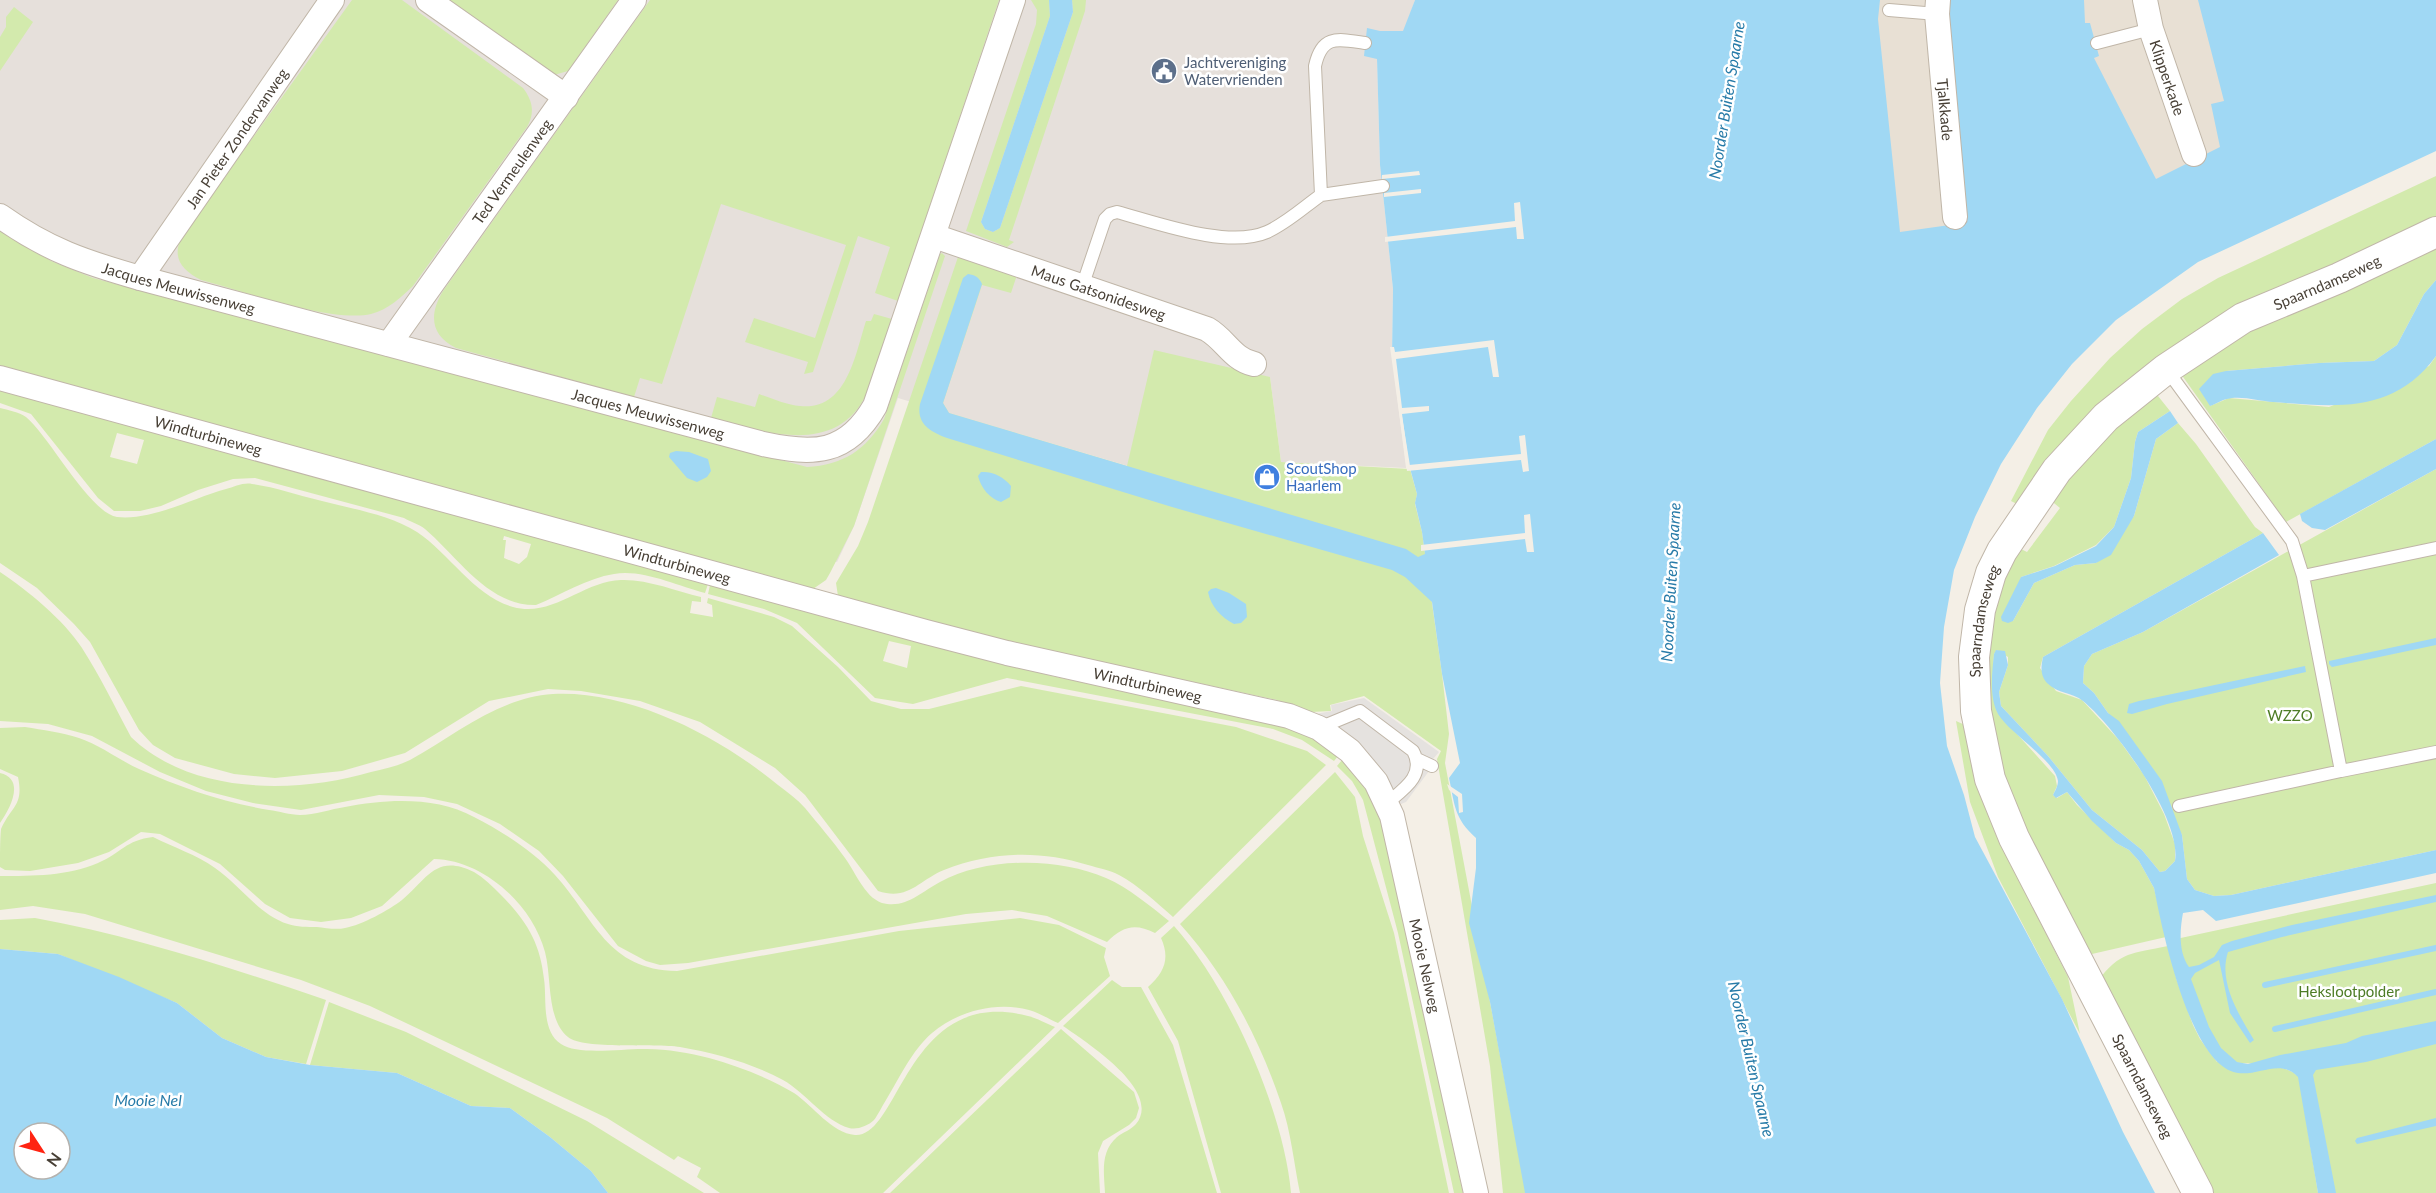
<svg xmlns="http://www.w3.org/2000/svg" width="2436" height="1193" viewBox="0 0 2436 1193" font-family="Lato,sans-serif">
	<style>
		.residential { fill: #e8e0d4 }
		.industrial { fill: #e6e0db }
		.green { fill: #d3eaad; fill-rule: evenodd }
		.parking { fill: #e5e2df }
		.water { fill: #a0d8f4; fill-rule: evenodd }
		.pier { fill: #f4efe6 }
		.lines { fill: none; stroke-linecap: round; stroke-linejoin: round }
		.stream { stroke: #a0d8f4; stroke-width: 6 }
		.service-casing { stroke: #c0b6a8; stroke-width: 14 }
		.minor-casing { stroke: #c0b6a8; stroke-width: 26 }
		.tertiary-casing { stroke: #c0b6a8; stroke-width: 32 }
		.service { stroke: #fff; stroke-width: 12 }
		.minor { stroke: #fff; stroke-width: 24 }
		.tertiary { stroke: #fff; stroke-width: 30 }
		.labels { text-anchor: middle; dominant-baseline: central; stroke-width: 5; stroke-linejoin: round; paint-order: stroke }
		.service-label { font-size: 15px; fill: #4e5e75; stroke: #fff; text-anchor: start }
		.street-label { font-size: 15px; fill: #473f35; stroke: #fff }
		.shop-label { font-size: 15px; fill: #366cbe; stroke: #fff; text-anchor: start }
		.park-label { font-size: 15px; fill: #4d7c25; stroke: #fff }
		.water-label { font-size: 16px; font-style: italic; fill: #277ba8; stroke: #fff }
	</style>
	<rect width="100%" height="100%" fill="#f4efe6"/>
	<!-- residential -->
	<path class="residential" d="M 1869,0 L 2436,0 L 2239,163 L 1862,254 Z"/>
	<!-- industrial -->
	<path class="industrial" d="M 0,0 L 1415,0 L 1404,31 L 1377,58 L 1380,165 L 1393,289 L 1392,355 L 1406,468 L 1281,462 L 1270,377 L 1128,466 L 898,398 L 854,526 L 837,562 L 0,339 Z"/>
	<!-- green -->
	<path class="green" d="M 352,0 L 402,0 L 523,88 C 533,101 535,113 527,127 L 413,286 C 401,297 388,310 371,314 C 332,323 243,291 201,280 C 182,270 171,258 182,236 Z
		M 436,0 L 618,0 L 568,71 L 554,75 Z
		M 650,0 L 999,0 L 898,301 L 875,293 L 890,247 L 858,236 L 813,372 L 804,374 L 808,362 L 745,342 L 754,318 L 815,338 L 846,245 L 721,204 L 662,384 L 640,378 L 634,397 L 456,348 C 430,335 429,314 443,291 Z
		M 1031,0 L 1049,0 L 1050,16 L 981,222 L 985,229 L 993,232 L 1000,228 L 1073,12 L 1072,0 L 1086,0 L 1085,11 L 1009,240 L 1014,242 L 1007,247 L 966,231 L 1036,24 L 1037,10 Z
		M 14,7 L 33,22 L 0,71 L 0,37 L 6,27 L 6,17 Z
		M 2436,176 L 2436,218 L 2240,310 L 2019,505 L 2011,501 L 2048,430 L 2071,401 L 2110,358 L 2142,329 L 2182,299 L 2218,278 Z
		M 0,230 L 51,261 L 93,278 L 807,467 C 843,465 866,450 884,419 L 940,254 L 942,253 L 945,256 L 854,526 L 830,573 L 826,580 L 813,589 L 0,367 Z
		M 2436,244 L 2436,280 L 2424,294 L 2397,345 L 2374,361 L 2319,363 L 2226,371 L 2210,406 L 2229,398 L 2329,407 L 2429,366 L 2436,356 L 2436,439 L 2286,522 L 2181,374 L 2235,339 Z
		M 958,257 L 1017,275 L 1011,293 L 982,285 L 943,403 L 949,413 L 1127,466 L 1154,350 L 1270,377 L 1281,462 L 1410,469 L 1417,494 L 1415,504 L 1422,532 L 1442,674 L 1449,734 L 1445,763 L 1526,1193 L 1503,1193 L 1490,1066 L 1437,759 L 1441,751 L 1364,696 L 1330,705 L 1331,711 L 1311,712 L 1277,700 L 1005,641 L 838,596 L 836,583 L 858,546 L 868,522 Z
		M 874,314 L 892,319 C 884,344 878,370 867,393 C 837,458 763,432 711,418 L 717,397 L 755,407 L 759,394 C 773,399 787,405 800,406 C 847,411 855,355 866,321 L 871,321 Z
		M 0,390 L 708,584 L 705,593 C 677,586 643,569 614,574 C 587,578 561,595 536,605 C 488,606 458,557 425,529 C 419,524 411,522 404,518 L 255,478 L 233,479 L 198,490 L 161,506 L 140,511 L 114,511 L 98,498 L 31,414 L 0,403 ZM 117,433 L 144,440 L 137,464 L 110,457 ZM 504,536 L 531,544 L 527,557 L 519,564 L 504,558 L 506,540 L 503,540 Z
		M 2158,396 L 2170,411 L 2138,432 L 2135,442 L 2131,478 L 2114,527 L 2096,545 L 2054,566 L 2021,577 L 2013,621 L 2034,583 L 2075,565 L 2096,563 L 2134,516 L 2156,439 L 2178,423 L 2196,444 L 2255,527 L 2263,533 L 2043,657 L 2040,668 L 2056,691 L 2082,700 L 2119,740 L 2144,775 L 2164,814 L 2175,844 L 2175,861 L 2165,871 L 2160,872 L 2142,850 L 2092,810 L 2048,756 L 2001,706 L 1999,692 L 2008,665 L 2008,657 L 1997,650 L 1994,654 L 1992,687 L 1998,713 L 2055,776 L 2057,786 L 2053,795 L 2057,798 L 2067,792 L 2077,805 L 2116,843 L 2129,850 L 2139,861 L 2154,888 L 2166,937 L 2092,954 L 2041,868 L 2012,806 L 1988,721 L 1987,617 L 2017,547 L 2027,552 L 2060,508 L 2049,499 L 2098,445 L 2152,397 Z
		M 0,408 C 8,410 19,412 26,417 C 49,436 90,513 117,517 C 151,521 193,498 226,489 C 234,487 244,482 252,484 C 274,487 297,495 318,500 C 351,509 389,514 417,532 C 450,554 474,596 513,607 C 553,618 583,581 621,580 C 647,579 676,591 701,597 L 701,602 L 692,601 L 690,613 L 713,617 L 712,605 L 707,603 L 708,598 L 774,617 L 792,626 L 838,667 L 871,701 L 901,709 L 929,709 L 1021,686 L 1236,727 L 1307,751 L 1326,765 L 1173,917 C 1156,902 1139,886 1119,875 C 1110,870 1098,868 1088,865 C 1040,850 992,851 944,870 C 919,880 909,901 878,891 L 805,795 L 775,768 L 700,722 L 640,701 L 581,691 L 548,689 L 489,701 L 405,753 L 342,771 L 275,778 L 234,774 L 175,758 L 153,745 L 139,730 L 90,642 L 74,624 L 37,588 L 0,563 Z
		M 2436,469 L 2436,850 L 2231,895 L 2214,896 L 2195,890 L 2187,879 L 2182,835 L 2108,713 L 2094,693 L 2083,683 L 2084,666 L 2092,654 L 2143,632 Z
		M 0,572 C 27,590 64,620 82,648 C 100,676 115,707 131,737 C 191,795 296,794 371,772 C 384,769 398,766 410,760 C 457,734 497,698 553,694 C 631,690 720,737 778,785 C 787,792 797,799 805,808 C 818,824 833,841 845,858 C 853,869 859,883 868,893 C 871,897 877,901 882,903 C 906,909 921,892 940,882 C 986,857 1058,857 1106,878 C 1129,888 1150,906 1169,921 L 1155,933 C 1135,923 1123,926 1107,942 L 1047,916 L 1012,910 L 966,914 L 688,963 L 660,965 L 646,961 L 618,946 L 563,876 L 539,851 L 500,824 L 457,804 L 424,797 L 379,795 L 301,810 L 253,803 L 206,791 L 160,772 L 92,736 L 48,724 L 0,721 Z
		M 710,585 L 1052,676 L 1278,724 L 1306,734 L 1338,756 L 1334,761 L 1302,740 L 1273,729 L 1007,678 L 913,704 L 875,698 L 797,623 L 764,609 L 708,594 ZM 889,641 L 911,646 L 907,668 L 883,661 Z
		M 1956,721 L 1965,725 L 1985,806 L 1996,835 L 2068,977 L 2080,1034 L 1998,877 L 1970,802 Z
		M 25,727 C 43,730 61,732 79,738 C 100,745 119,760 139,769 C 182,788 222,802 269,810 C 279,811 290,815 300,815 C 315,815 331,809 345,807 C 386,799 436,796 474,817 C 503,832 533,851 555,875 C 595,919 607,970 677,971 L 899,931 L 1020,918 L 1059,925 L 1106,948 L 1104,957 L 1110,976 L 1058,1023 C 1049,1019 1039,1013 1029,1010 C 996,1001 958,1011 932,1033 C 912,1050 899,1079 886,1100 C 882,1106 878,1115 874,1120 C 868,1126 857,1130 849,1128 C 825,1121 806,1093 783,1080 C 752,1063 714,1053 680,1047 C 655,1043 584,1050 568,1037 C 546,1019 552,978 545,952 C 532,904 483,860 434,859 L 382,906 L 351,918 L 321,922 L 290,918 L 265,904 L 220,864 L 160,834 L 141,832 L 109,852 L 78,863 L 30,871 L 5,870 L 0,867 C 0,856 0,839 1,829 C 11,806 24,806 18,777 L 0,769 L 0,728 Z
		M 1342,760 L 1369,788 L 1380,815 L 1463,1193 L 1454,1193 L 1398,933 L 1363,800 L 1352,781 L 1337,766 Z
		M 1335,772 L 1355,797 L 1363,836 L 1394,933 L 1449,1193 L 1300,1193 C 1294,1164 1291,1131 1281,1103 C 1259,1038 1226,975 1180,924 Z
		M 0,773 C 26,779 10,809 0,823 Z
		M 153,837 C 173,847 197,855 215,868 C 240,885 259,915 288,924 C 297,927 307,927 317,927 C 325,928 337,930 345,928 C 362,925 389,910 402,900 C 427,879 436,853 474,872 C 484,878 492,886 500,894 C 526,920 540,942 544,979 C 547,999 541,1031 561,1044 C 578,1056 626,1048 647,1049 C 667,1049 690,1053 709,1058 C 738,1066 769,1078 794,1093 C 813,1106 832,1133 855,1135 C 900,1138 907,985 1028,1016 C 1037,1018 1047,1024 1055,1027 L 883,1193 L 720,1193 L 697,1177 L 701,1168 L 678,1156 L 674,1160 L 607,1118 L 370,1006 L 301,980 L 85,914 L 33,906 L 0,910 L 0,876 C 33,876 68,876 98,863 C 121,853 126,840 153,837 Z
		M 2436,883 L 2436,1193 L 2328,1193 L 2299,1062 L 2250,1067 L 2222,1062 L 2198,1024 L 2176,939 Z
		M 35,918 C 134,936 231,968 326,1000 L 306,1064 L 266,1057 L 222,1038 L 177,1003 L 58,954 L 0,949 L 0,920 Z
		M 1174,926 C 1229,987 1284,1111 1291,1193 L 1221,1193 L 1178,1041 L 1148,987 C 1165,972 1170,958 1161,938 Z
		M 2168,946 L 2177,981 L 2193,1025 L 2200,1039 L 2217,1062 C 2238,1064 2284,1061 2299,1077 L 2318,1193 L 2208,1193 L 2097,982 C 2121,950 2132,954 2168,946 Z
		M 1112,980 L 1122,987 L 1141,987 L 1173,1045 L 1217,1193 L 1105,1193 C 1104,1172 1100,1152 1117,1137 C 1123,1132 1131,1130 1136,1124 C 1163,1091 1086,1042 1063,1026 Z
		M 329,1002 L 406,1032 L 587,1121 L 704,1193 L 608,1193 L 591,1171 L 550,1137 L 510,1108 L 471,1106 L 397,1073 L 310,1065 Z
		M 1061,1029 L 1134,1092 L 1139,1108 L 1136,1118 L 1129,1125 L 1103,1141 L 1098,1153 L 1100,1193 L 890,1193 Z"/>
	<!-- parking -->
	<path class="parking" d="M 1364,698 L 1439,752 L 1433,759 L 1436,762 L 1429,771 L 1406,802 L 1401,804 L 1394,792 L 1315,714 L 1332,711 L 1331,705 Z"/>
	<!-- water -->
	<path class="water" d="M 1049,0 L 1072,0 L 1073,12 L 1000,228 L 993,232 L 985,229 L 981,222 L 1050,16 Z
		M 1415,0 L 1880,0 L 1878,19 L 1900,232 L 1964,223 L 1948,0 L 2084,0 L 2085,23 L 2090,23 L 2099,56 L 2094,58 L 2156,179 L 2220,147 L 2211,104 L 2224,101 L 2198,0 L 2436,0 L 2436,151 L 2198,262 L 2116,320 L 2072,364 L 2037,408 L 2001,464 L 1975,517 L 1954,570 L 1944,627 L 1940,683 L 1947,746 L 1964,795 L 1975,837 L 2062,999 L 2123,1132 L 2155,1193 L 1525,1193 L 1490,1002 L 1469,923 L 1476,868 L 1476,838 C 1454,818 1455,806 1449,778 L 1460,763 L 1442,674 L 1432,602 L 1405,577 L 1392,570 L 1172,507 L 947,438 C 931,432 916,424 920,404 L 963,278 L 968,274 C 975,275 979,277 982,284 L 943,403 L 949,413 L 1406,549 L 1418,557 L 1425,554 L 1422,532 L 1415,503 L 1417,494 L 1411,472 L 1392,355 L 1393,289 L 1380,165 L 1377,59 L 1364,56 L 1367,28 L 1380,31 L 1403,31 Z
		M 2436,280 L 2436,356 C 2394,414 2336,407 2273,402 C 2260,401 2240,395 2227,399 C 2221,400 2216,404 2210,406 L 2199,389 L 2213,374 L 2226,371 L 2319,363 L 2374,361 L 2397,345 L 2424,294 Z
		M 2170,411 L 2178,423 L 2156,439 L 2134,516 L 2111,555 L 2096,563 L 2075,565 L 2034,583 L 2013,621 L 2008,623 L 2002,621 L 2001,617 L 2021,577 L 2055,566 L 2096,546 L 2114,527 L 2131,478 L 2135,442 L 2138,432 Z
		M 2436,439 L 2436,469 L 2325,530 L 2312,528 L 2302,521 L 2300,514 Z
		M 676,451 L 689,452 L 708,459 L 711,471 L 707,477 L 697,482 L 687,478 L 669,457 L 670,453 Z
		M 981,472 C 993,471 1004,477 1011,486 L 1010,497 L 1001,502 C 990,499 981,488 978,476 Z
		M 2263,533 L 2279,555 L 2143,632 L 2092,654 L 2084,666 L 2083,683 L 2094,693 L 2108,713 L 2119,721 L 2162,781 L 2182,835 L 2187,879 L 2195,890 L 2214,896 L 2231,895 L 2436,850 L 2436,873 L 2216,921 L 2203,910 L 2183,913 C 2180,929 2178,952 2189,967 L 2199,965 L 2214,957 L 2222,945 L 2232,941 L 2292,925 L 2436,895 L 2436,902 L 2282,937 L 2228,952 C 2218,982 2239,1015 2254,1040 L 2250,1043 L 2230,1013 L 2219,960 L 2195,973 L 2191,979 L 2209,1027 L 2221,1048 L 2237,1062 L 2248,1064 L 2280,1055 L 2346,1043 L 2362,1036 L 2436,1021 L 2436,1044 L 2366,1062 L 2316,1070 L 2313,1075 L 2336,1193 L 2318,1193 L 2298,1077 C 2281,1058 2259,1076 2238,1073 C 2190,1067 2162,929 2154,888 L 2139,861 L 2129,850 L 2116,843 L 2092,821 L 2067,792 L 2056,798 L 2053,795 C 2055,791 2058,786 2058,781 C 2055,760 2010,734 1998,714 C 1989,697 1992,673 1994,654 L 1996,650 L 2005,651 L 2008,665 L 1999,692 L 2001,706 L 2048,756 L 2092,810 L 2142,850 L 2160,872 L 2165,871 L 2175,861 C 2182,819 2115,727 2083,701 C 2072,692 2058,694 2047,683 C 2040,675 2041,667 2043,657 Z
		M 1216,588 L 1229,593 L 1246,604 L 1247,617 L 1241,623 L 1234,624 C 1221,617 1211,607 1208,592 L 1211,589 Z
		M 2436,638 L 2436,645 L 2332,667 L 2329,664 L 2329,661 Z
		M 2305,666 L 2306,672 L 2167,704 L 2132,714 L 2127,713 L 2129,704 L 2139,701 Z
		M 0,949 L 58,954 L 119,977 L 177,1003 L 222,1038 L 266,1057 L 310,1065 L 397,1073 L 471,1106 L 510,1108 L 550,1137 L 591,1171 L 608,1193 L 0,1193 ZM 24,1133 L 60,1133 L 60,1169 L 24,1169 Z
		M 2436,1118 L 2436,1126 L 2357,1144 L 2355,1141 L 2357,1138 Z"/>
	<!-- pier -->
	<path class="pier" d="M 1419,171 L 1420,175 L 1382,179 L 1382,175 Z
		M 1421,189 L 1421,193 L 1384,197 L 1384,193 Z
		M 1520,202 L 1524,239 L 1517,239 L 1516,227 L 1385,242 L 1385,237 L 1515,221 L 1514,203 Z
		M 1494,340 L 1499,377 L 1493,377 L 1488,347 L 1396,359 L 1402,408 L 1429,406 L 1429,411 L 1402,414 L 1409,465 L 1521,454 L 1519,436 L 1525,435 L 1529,471 L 1523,472 L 1521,460 L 1407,471 L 1390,347 L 1394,347 L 1395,352 Z
		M 1530,514 L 1534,552 L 1527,552 L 1525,539 L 1421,551 L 1421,545 L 1525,533 L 1524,515 Z
		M 1447,784 L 1462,794 L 1463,812 L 1459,813 L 1458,797 L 1449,790 Z"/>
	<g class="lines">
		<!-- stream -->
		<path class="stream" d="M 2265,985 L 2436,948
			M 2275,1029 L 2436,992"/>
		<defs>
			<path id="service" d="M 1889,10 L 1937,14
				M 1365,43 C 1338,39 1322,34 1315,66 L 1321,195 L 1383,186
				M 2097,43 L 2151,29
				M 1082,287 L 1105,219 L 1110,214 L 1117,212 C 1158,223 1228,249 1267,232 C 1287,223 1304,207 1321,195
				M 2167,370 L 2292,541 L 2303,576 L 2341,771 L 2436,752
				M 2303,576 L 2436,548
				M 1319,728 L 1360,711 L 1413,751 C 1426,775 1404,789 1387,803
				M 1417,759 L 1432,766
				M 2179,806 L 2341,771"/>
			<g id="minor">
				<path d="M 428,0 L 566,97"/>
				<path id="s1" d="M 1938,0 L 1937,14 L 1955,217"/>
				<path id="s2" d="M 2145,0 L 2151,29 L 2194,154"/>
				<path id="s3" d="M 0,216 C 48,250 84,262 140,278 L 763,444 C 813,455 847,455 875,406 L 1013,0"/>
				<path id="s4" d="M 934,236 L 1207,329 C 1226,340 1232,359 1254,364"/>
				<path id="s5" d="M 140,278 L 332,0"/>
				<path id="s6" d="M 389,344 L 634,0"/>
				<path id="s7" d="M 0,378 L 926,632 L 1007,653 L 1289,716 L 1319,728 L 1350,751 L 1376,782 L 1392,816 L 1476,1193"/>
			</g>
			<g id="tertiary">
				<path id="s8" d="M 2198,1193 L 2014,838 L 1990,779 L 1976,711 L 1974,657 L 1980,610 L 1991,573 L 2002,551 L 2057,470 L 2106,417 L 2166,369 L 2243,318 L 2339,278 L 2436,232"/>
			</g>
		</defs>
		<!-- service casing -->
		<use href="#service" class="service-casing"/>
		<!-- minor casing -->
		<use href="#minor" class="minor-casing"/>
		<!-- tertiary casing -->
		<use href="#tertiary" class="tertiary-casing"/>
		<!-- service -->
		<use href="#service" class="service"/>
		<!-- minor -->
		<use href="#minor" class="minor"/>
		<!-- tertiary -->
		<use href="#tertiary" class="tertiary"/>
	</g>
	<!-- icons -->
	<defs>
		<symbol id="civic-disc" viewBox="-11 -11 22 22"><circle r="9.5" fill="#5c6f8a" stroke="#fff"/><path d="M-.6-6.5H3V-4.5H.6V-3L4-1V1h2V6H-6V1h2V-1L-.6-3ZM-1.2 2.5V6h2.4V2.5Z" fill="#fff"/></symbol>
		<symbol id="shop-disc" viewBox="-11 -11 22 22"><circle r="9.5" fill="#3f7fe0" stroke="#fff"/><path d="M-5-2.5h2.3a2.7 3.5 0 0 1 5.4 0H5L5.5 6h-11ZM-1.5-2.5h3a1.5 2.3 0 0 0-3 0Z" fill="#fff"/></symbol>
	</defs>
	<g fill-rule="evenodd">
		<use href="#civic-disc" x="1149" y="56" width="30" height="30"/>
		<use href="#shop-disc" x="1252" y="462" width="30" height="30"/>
	</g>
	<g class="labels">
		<!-- service labels -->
		<g class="service-label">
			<text x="1184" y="62">Jachtvereniging<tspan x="1184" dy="17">Watervrienden</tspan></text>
		</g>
		<!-- street labels -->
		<g class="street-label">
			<text stroke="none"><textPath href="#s2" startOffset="81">Klipperkade</textPath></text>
			<text stroke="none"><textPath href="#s1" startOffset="110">Tjalkkade</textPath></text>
			<text stroke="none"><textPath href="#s5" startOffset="170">Jan Pieter Zondervanweg</textPath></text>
			<text stroke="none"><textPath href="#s6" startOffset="212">Ted Vermeulenweg</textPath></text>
			<text stroke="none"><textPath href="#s8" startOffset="1128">Spaarndamseweg</textPath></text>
			<text stroke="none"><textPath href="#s3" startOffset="194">Jacques Meuwissenweg</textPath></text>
			<text stroke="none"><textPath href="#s4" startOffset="174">Maus Gatsonidesweg</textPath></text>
			<text stroke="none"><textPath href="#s3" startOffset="680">Jacques Meuwissenweg</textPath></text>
			<text stroke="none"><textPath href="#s7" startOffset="216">Windturbineweg</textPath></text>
			<text stroke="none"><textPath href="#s7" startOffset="702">Windturbineweg</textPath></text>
			<text stroke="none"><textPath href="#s8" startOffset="624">Spaarndamseweg</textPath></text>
			<text stroke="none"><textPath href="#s7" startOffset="1188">Windturbineweg</textPath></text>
			<text stroke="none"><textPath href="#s7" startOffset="1635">Mooie Nelweg</textPath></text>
			<text transform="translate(2143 1086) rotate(63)">Spaarndamseweg</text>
		</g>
		<!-- shop labels -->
		<g class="shop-label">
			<text x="1286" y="468">ScoutShop<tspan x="1286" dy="17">Haarlem</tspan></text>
		</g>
		<!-- park labels -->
		<g class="park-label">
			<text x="2290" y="715">WZZO</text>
			<text x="2349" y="991">Hekslootpolder</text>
		</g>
		<!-- water labels -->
		<g class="water-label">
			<text transform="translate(1726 100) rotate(-81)">Noorder Buiten Spaarne</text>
			<text transform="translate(1670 582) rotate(-87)">Noorder Buiten Spaarne</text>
			<text transform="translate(1752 1059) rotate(77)">Noorder Buiten Spaarne</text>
			<text x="148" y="1099">Mooie Nel</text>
		</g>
	</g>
	<!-- north arrow -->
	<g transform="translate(42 1151) rotate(126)"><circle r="28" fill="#ffffff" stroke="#b5b2ae" stroke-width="1.5"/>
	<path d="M0-4.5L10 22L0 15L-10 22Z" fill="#ff2412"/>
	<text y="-9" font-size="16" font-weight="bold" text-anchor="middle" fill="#473f35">N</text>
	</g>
</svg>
